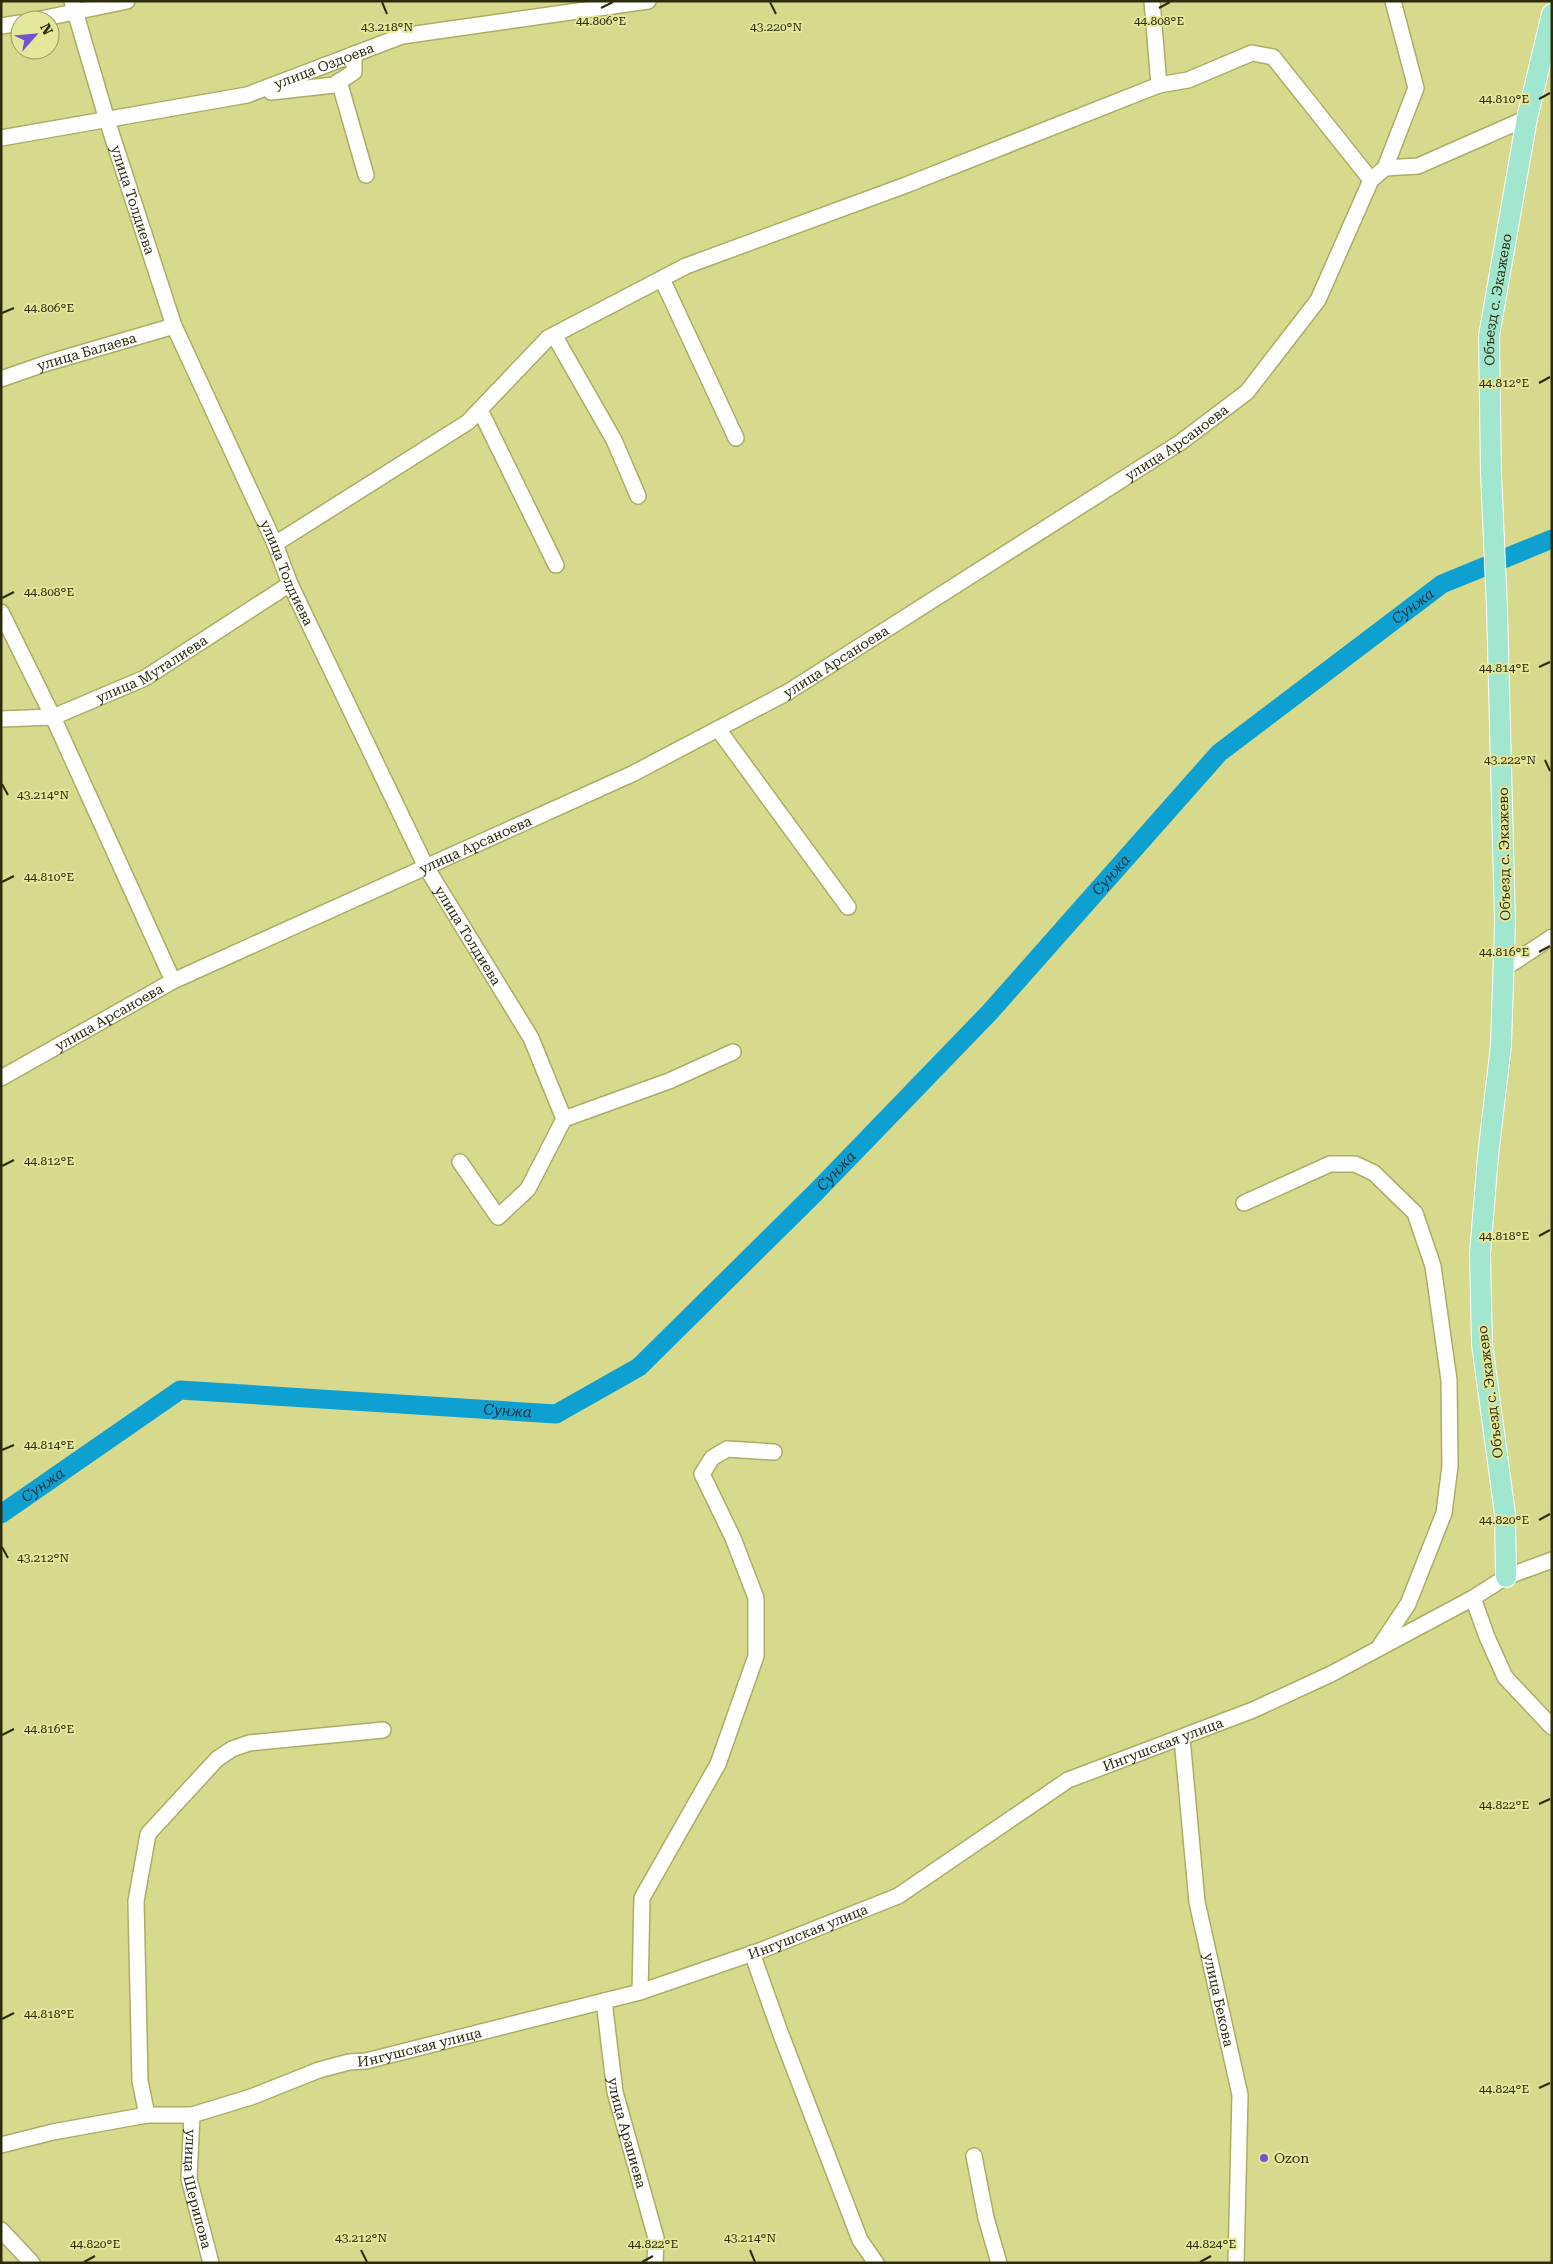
<svg xmlns="http://www.w3.org/2000/svg" width="1553" height="2264" viewBox="0 0 1553 2264" font-family="'Roboto Serif',serif">
	<style>
		.lines { fill: none; stroke-linecap: round; stroke-linejoin: round }
		.river { stroke: #0da0d1; stroke-width: 19 }
		.minor-casing { stroke: #acad63; stroke-width: 18 }
		.major-casing { stroke: #fff; stroke-width: 22 }
		.minor { stroke: #fff; stroke-width: 15 }
		.major { stroke: #a1e7d0; stroke-width: 20 }
		.ticks { fill: none; stroke: #2c2c0c; stroke-width: 2 }
		.poi-dot { fill: #6f54cd; stroke: #e4e699; stroke-width: 2 }
		.labels { text-anchor: middle; dominant-baseline: central; stroke-width: 4; stroke-linejoin: round; paint-order: stroke }
		.street-label { font-size: 14px; fill: #2c2c0c; stroke: #e4e699 }
		.poi-label { font-size: 14px; fill: #2c2c0c; stroke: #e4e699; text-anchor: start }
		.water-label { font-size: 15px; font-style: italic; fill: #18313d; stroke: #e4e699 }
		.ticks-label { font-size: 12px; text-anchor: middle; fill: #2c2c0c; stroke: #e4e699; stroke-width: 4; stroke-linejoin: round; paint-order: stroke }
	</style>
	<rect width="100%" height="100%" fill="#d7d98d"/>
	<g class="lines">
		<!-- river -->
		<path class="river" id="s1" d="M 1,1514 L 180,1390 L 556,1414 L 639,1367 L 815,1193 L 989,1013 L 1219,753 L 1442,584 L 1552,539"/>
		<defs>
			<g id="minor">
				<path id="s2" d="M 72,1 L 107,120 L 174,326 L 275,544 L 290,584 L 426,867 L 531,1038 L 564,1119"/>
				<path d="M 36,20 L 127,1"/>
				<path d="M 1,26 L 20,23"/>
				<path d="M 339,81 L 366,175"/>
				<path d="M 1159,85 L 1188,80 L 1252,53 L 1273,57 L 1371,180"/>
				<path d="M 271,92 L 334,85 L 354,72 L 354,54"/>
				<path id="s3" d="M 1,138 L 247,95 L 402,36 L 648,1"/>
				<path d="M 1385,168 L 1418,166 L 1527,118"/>
				<path d="M 662,279 L 736,438"/>
				<path d="M 554,335 L 614,440 L 638,496"/>
				<path id="s4" d="M 1,379 L 47,363 L 174,326"/>
				<path d="M 480,410 L 556,565"/>
				<path d="M 275,544 L 468,422 L 548,338 L 686,266 L 906,185 L 1159,85 L 1152,1"/>
				<path d="M 1,612 L 53,717 L 173,981"/>
				<path id="s5" d="M 1,719 L 53,717 L 145,678 L 290,584"/>
				<path d="M 718,729 L 848,907"/>
				<path d="M 1505,968 L 1552,937"/>
				<path id="s6" d="M 1,1078 L 173,981 L 632,774 L 788,692 L 1181,442 L 1247,392 L 1318,300 L 1371,180 L 1385,168 L 1416,88 L 1393,1"/>
				<path d="M 460,1162 L 498,1217 L 528,1189 L 564,1119 L 669,1081 L 733,1052"/>
				<path d="M 1244,1203 L 1330,1164 L 1355,1164 L 1374,1173 L 1415,1213 L 1433,1266 L 1449,1380 L 1450,1466 L 1444,1513 L 1408,1604 L 1380,1646"/>
				<path d="M 1473,1598 L 1487,1637 L 1505,1677 L 1552,1727"/>
				<path id="s7" d="M 1182,1738 L 1197,1902 L 1240,2095 L 1236,2263"/>
				<path d="M 752,1953 L 780,2032 L 860,2240 L 876,2263"/>
				<path d="M 640,1992 L 642,1898 L 718,1764 L 756,1656 L 756,1598 L 733,1538 L 702,1474 L 712,1458 L 727,1449 L 774,1452"/>
				<path id="s8" d="M 604,2001 L 615,2092 L 656,2238 L 655,2263"/>
				<path d="M 147,2115 L 140,2081 L 136,1901 L 148,1834 L 217,1759 L 232,1749 L 249,1743 L 383,1730"/>
				<path id="s9" d="M 192,2115 L 189,2179 L 211,2263"/>
				<path id="s10" d="M 1,2145 L 53,2132 L 147,2115 L 192,2115 L 251,2097 L 319,2070 L 349,2062 L 366,2061 L 640,1992 L 762,1950 L 898,1896 L 1068,1780 L 1253,1710 L 1331,1674 L 1473,1598 L 1506,1577 L 1552,1560"/>
				<path d="M 974,2156 L 986,2218 L 999,2263"/>
				<path d="M 1,2230 L 32,2263"/>
			</g>
			<g id="major">
				<path id="s11" d="M 1506,1577 L 1505,1514 L 1482,1344 L 1480,1254 L 1488,1156 L 1501,1045 L 1505,923 L 1497,608 L 1491,473 L 1489,336 L 1527,118 L 1552,14"/>
			</g>
		</defs>
		<!-- minor casing -->
		<use href="#minor" class="minor-casing"/>
		<!-- major casing -->
		<use href="#major" class="major-casing"/>
		<!-- minor -->
		<use href="#minor" class="minor"/>
		<!-- major -->
		<use href="#major" class="major"/>
	</g>
	<!-- ticks -->
	<path class="ticks" d="M 382,2 L 387,14M 770,2 L 776,14M 601,8 L 613,2M 1159,8 L 1170,2M 1539,99 L 1550,93M 2,313 L 14,308M 1539,383 L 1550,377M 2,598 L 14,592M 1539,667 L 1550,662M 1545,760 L 1550,771M 2,784 L 8,795M 2,882 L 14,876M 1539,952 L 1550,946M 2,1166 L 14,1160M 1539,1236 L 1550,1230M 2,1450 L 14,1445M 1539,1520 L 1550,1514M 2,1547 L 8,1558M 2,1735 L 14,1729M 1539,1804 L 1550,1799M 2,2019 L 14,2013M 1539,2088 L 1550,2083M 361,2250 L 367,2262M 750,2250 L 755,2262M 84,2262 L 95,2256M 642,2262 L 653,2256M 1200,2262 L 1211,2256"/>
	<!-- markers -->
	<circle class="poi-dot" cx="1264" cy="2158" r="5"/>
	<g class="labels">
		<!-- street labels -->
		<g class="street-label">
			<text stroke="none"><textPath href="#s3" startOffset="332">улица Оздоева</textPath></text>
			<text stroke="none"><textPath href="#s2" startOffset="208">улица Толдиева</textPath></text>
			<text stroke="none"><textPath href="#s11" startOffset="1281">Объезд с. Экажево</textPath></text>
			<text stroke="none"><textPath href="#s4" startOffset="90">улица Балаева</textPath></text>
			<text stroke="none"><textPath href="#s6" startOffset="1339">улица Арсаноева</textPath></text>
			<text stroke="none"><textPath href="#s2" startOffset="612">улица Толдиева</textPath></text>
			<text stroke="none"><textPath href="#s6" startOffset="934">улица Арсаноева</textPath></text>
			<text stroke="none"><textPath href="#s5" startOffset="162">улица Муталиева</textPath></text>
			<text stroke="none"><textPath href="#s6" startOffset="529">улица Арсаноева</textPath></text>
			<text transform="translate(1504 854) rotate(-91)">Объезд с. Экажево</text>
			<text stroke="none"><textPath href="#s2" startOffset="1018">улица Толдиева</textPath></text>
			<text stroke="none"><textPath href="#s6" startOffset="124">улица Арсаноева</textPath></text>
			<text transform="translate(1490 1392) rotate(-97)">Объезд с. Экажево</text>
			<text stroke="none"><textPath href="#s10" startOffset="1242">Ингушская улица</textPath></text>
			<text stroke="none"><textPath href="#s10" startOffset="838">Ингушская улица</textPath></text>
			<text stroke="none"><textPath href="#s7" startOffset="265">улица Бекова</textPath></text>
			<text stroke="none"><textPath href="#s10" startOffset="432">Ингушская улица</textPath></text>
			<text stroke="none"><textPath href="#s8" startOffset="134">улица Арапиева</textPath></text>
			<text stroke="none"><textPath href="#s9" startOffset="75">улица Шерипова</textPath></text>
		</g>
		<!-- poi labels -->
		<g class="poi-label">
			<text x="1274" y="2158">Ozon</text>
		</g>
		<!-- water labels -->
		<g class="water-label">
			<text stroke="none"><textPath href="#s1" startOffset="1778">Сунжа</textPath></text>
			<text stroke="none"><textPath href="#s1" startOffset="1372">Сунжа</textPath></text>
			<text stroke="none"><textPath href="#s1" startOffset="968">Сунжа</textPath></text>
			<text stroke="none"><textPath href="#s1" startOffset="546">Сунжа</textPath></text>
			<text stroke="none"><textPath href="#s1" startOffset="51">Сунжа</textPath></text>
		</g>
	</g>
	<g class="ticks-label">
		<text x="601" y="25">44.806°E</text>
		<text x="1159" y="25">44.808°E</text>
		<text x="387" y="31">43.218°N</text>
		<text x="776" y="31">43.220°N</text>
		<text x="1504" y="103">44.810°E</text>
		<text x="49" y="312">44.806°E</text>
		<text x="1504" y="387">44.812°E</text>
		<text x="49" y="596">44.808°E</text>
		<text x="1504" y="672">44.814°E</text>
		<text x="1510" y="764">43.222°N</text>
		<text x="43" y="799">43.214°N</text>
		<text x="49" y="881">44.810°E</text>
		<text x="1504" y="956">44.816°E</text>
		<text x="49" y="1165">44.812°E</text>
		<text x="1504" y="1240">44.818°E</text>
		<text x="49" y="1449">44.814°E</text>
		<text x="1504" y="1524">44.820°E</text>
		<text x="43" y="1562">43.212°N</text>
		<text x="49" y="1733">44.816°E</text>
		<text x="1504" y="1809">44.822°E</text>
		<text x="49" y="2018">44.818°E</text>
		<text x="1504" y="2093">44.824°E</text>
		<text x="361" y="2242">43.212°N</text>
		<text x="750" y="2242">43.214°N</text>
		<text x="95" y="2248">44.820°E</text>
		<text x="653" y="2248">44.822°E</text>
		<text x="1211" y="2248">44.824°E</text>
	</g>
	<!-- border -->
	<rect width="1553" height="2264" fill="none" stroke="#2c2c0c" stroke-width="5"/>
	<!-- north arrow -->
	<g transform="translate(35 35) rotate(63)"><circle r="24" fill="#e4e699" stroke="#9a9c61"/>
	<path d="M0-4L9 19L0 12L-9 19Z" fill="#6f54cd"/>
	<text y="-8" font-size="14" font-weight="bold" text-anchor="middle" fill="#2c2c0c">N</text>
	</g>
</svg>
